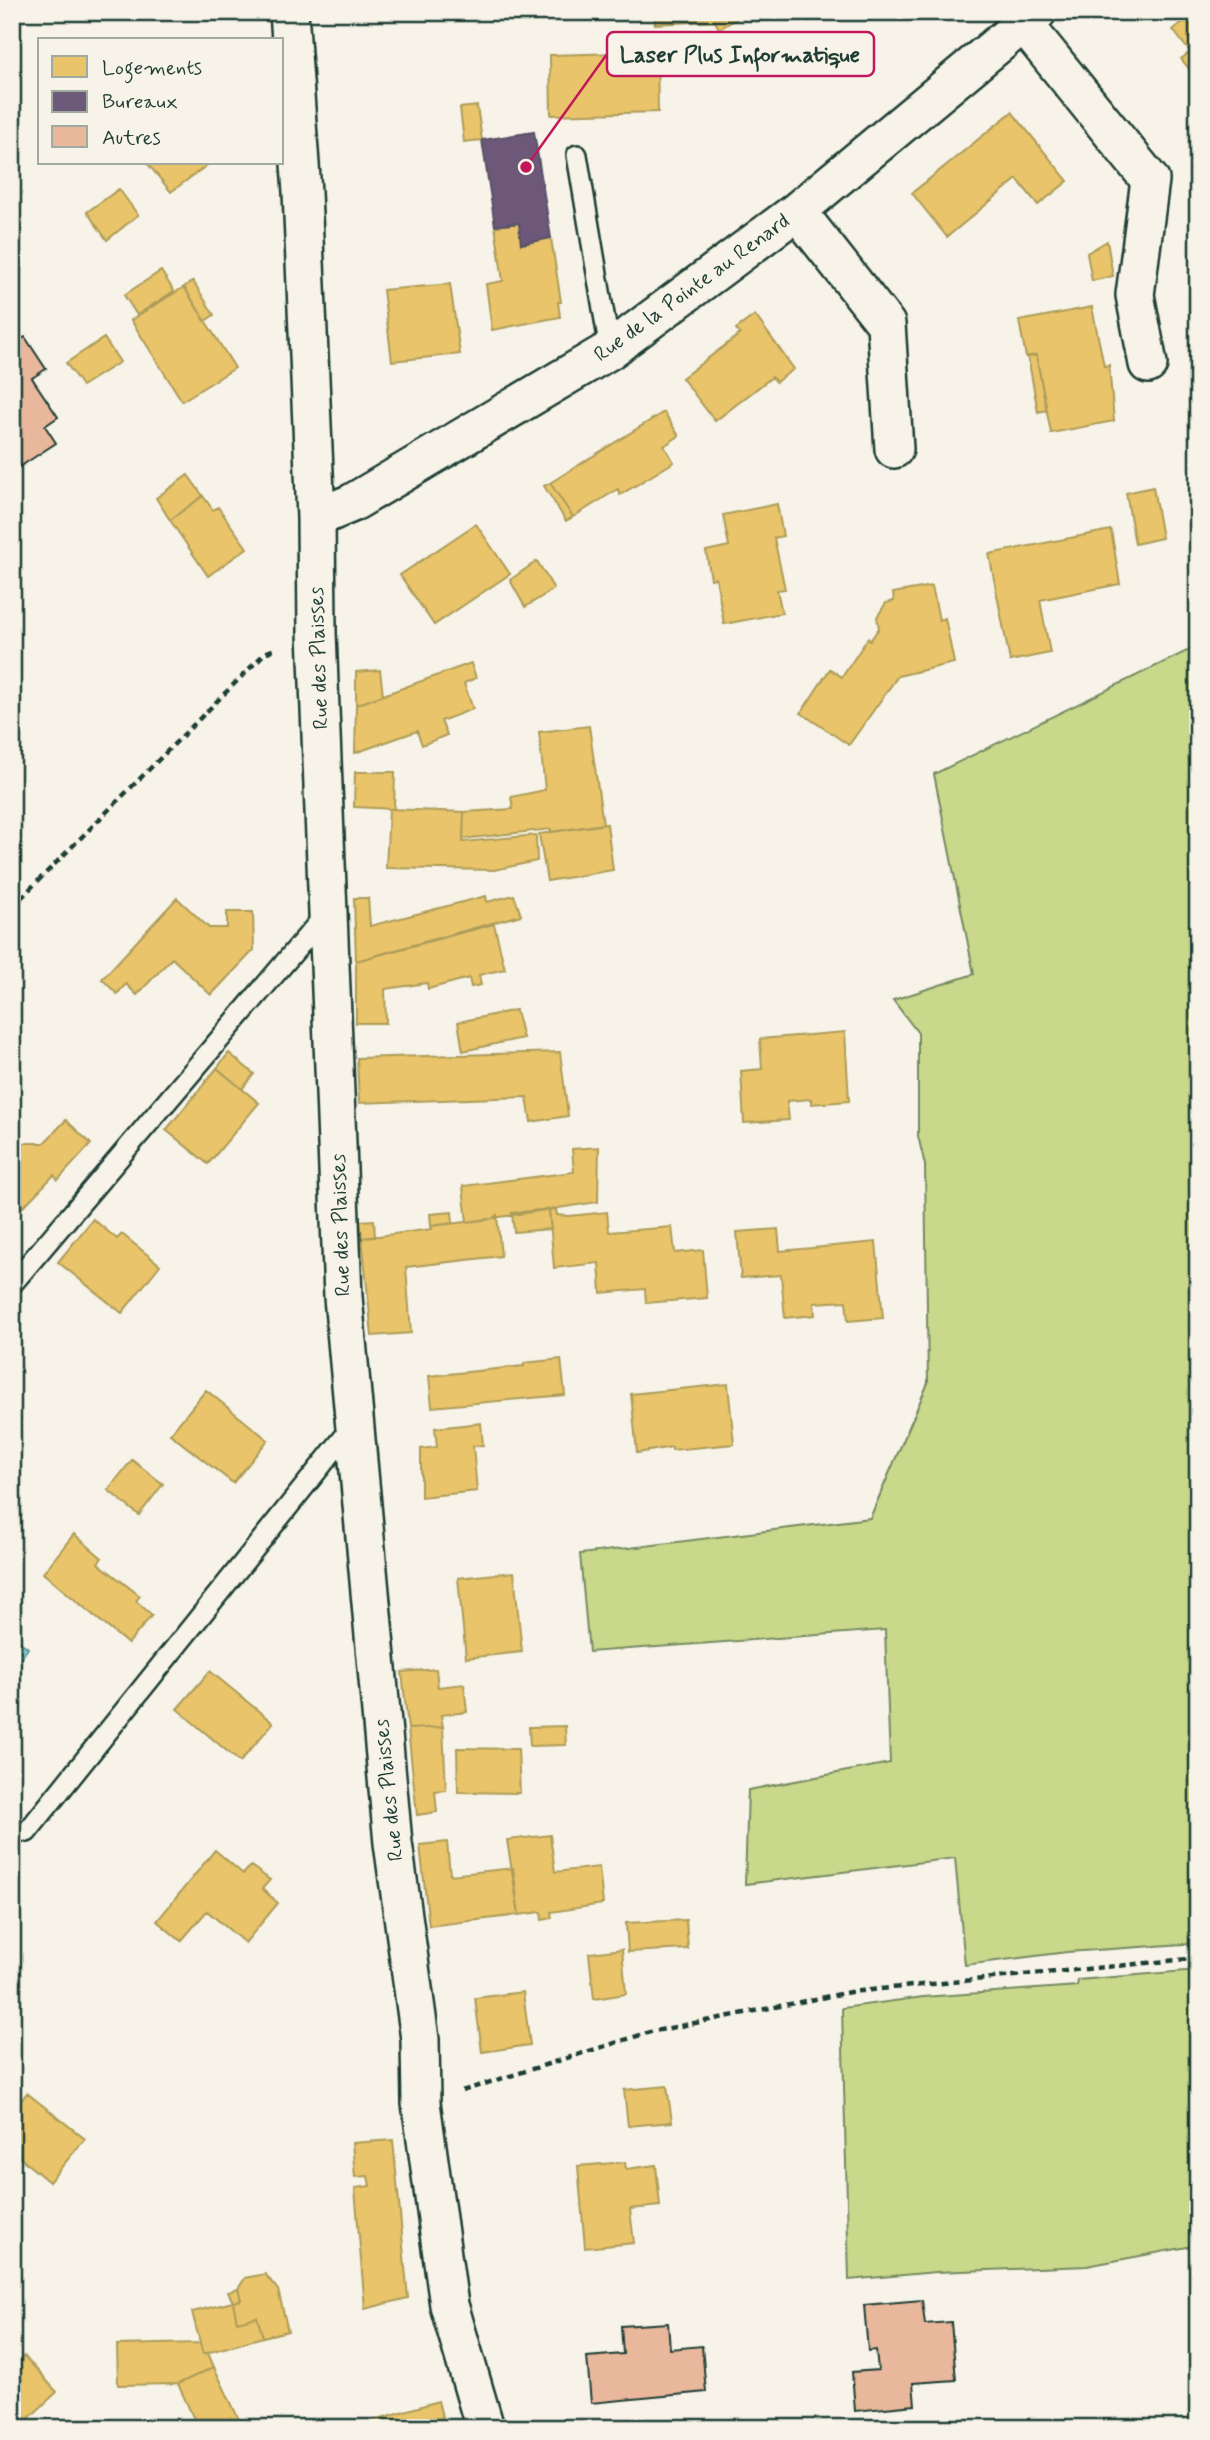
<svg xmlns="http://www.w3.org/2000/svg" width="1210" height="2440" viewBox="0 0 1210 2440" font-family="Mynerve,sans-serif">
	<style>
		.green { fill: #cad88b; stroke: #748a60; stroke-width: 2 }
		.water { fill: #81d2d7; stroke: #5a9696; stroke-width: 2 }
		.homes { fill: #e9c46a; stroke: #ac9c5a; stroke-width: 2 }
		.offices { fill: #6d597a; stroke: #565165; stroke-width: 2 }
		.building { fill: #e9b79b; stroke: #1f3d34; stroke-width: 2 }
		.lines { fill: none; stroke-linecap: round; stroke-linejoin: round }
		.lane-casing { stroke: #1f3d34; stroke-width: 24 }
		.street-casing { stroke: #1f3d34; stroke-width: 42 }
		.path { stroke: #1f3d34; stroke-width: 4.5; stroke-dasharray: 7 5; stroke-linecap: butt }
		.lane { stroke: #f7f3e8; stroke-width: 19 }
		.street { stroke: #f7f3e8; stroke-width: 37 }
		.labels { text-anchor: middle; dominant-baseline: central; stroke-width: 7; stroke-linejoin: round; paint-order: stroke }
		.street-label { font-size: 21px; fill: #1f3d34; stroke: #f7f3e8 }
		.leader { fill: none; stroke: #c2185b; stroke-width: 2.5 }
		.callout-dot { fill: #c2185b; stroke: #f7f3e8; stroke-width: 2.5 }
		.callout { fill: #f7f3e8; stroke: #c2185b; stroke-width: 2.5 }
		.callout-label { font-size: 23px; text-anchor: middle; font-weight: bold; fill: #1f3d34 }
	</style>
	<rect width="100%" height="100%" fill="#f7f3e8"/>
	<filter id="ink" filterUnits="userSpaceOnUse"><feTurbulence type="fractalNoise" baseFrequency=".0143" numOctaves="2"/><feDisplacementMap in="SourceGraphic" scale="14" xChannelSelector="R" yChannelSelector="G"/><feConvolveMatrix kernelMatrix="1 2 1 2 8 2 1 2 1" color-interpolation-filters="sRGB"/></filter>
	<g filter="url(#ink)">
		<!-- green -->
		<path class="green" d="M 1191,649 L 1198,752 L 1198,1943 L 1067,1952 L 965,1965 L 955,1858 L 745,1884 L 748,1790 L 890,1763 L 885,1630 L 589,1652 L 580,1554 L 870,1518 L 928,1383 L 925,1165 L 918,1136 L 918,1033 L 893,1000 L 974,974 L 934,774 Z
			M 1197,1970 L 1198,2245 L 1087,2266 L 936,2272 L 849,2280 L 842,2008 L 923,1997 L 1077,1986 L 1078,1980 Z"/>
		<!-- water -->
		<path class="water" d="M 12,1636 L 28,1648 L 12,1671 Z"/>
		<!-- homes -->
		<path class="homes" d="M 655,12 L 748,12 L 719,29 L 715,21 L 655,24 Z
			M 754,12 L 769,12 L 758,19 Z
			M 1195,12 L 1198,12 L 1198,80 L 1181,59 L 1190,52 L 1173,30 Z
			M 657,52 L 658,112 L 551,115 L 550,55 Z
			M 477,106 L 482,140 L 464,142 L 460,108 Z
			M 1012,112 L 1068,181 L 1038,205 L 1017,179 L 947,237 L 912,193 Z
			M 147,163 L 210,163 L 171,192 Z
			M 119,189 L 138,215 L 107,240 L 87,212 Z
			M 519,223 L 521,244 L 551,238 L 561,302 L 558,302 L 560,317 L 492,330 L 486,284 L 503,281 L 495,226 Z
			M 1107,241 L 1113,276 L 1092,281 L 1087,253 Z
			M 161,271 L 174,291 L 137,315 L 124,295 Z
			M 193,281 L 214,315 L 205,321 L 184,287 Z
			M 450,284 L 460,354 L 392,361 L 383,290 Z
			M 184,287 L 235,368 L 182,401 L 131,320 Z
			M 1092,307 L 1104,366 L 1109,365 L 1114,421 L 1051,433 L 1036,355 L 1026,357 L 1019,321 Z
			M 755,315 L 794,369 L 776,382 L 772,377 L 715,421 L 682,378 L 740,334 L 736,329 Z
			M 104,338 L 120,362 L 82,386 L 66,363 Z
			M 1036,355 L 1047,410 L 1038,412 L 1028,357 Z
			M 664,412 L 679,436 L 664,446 L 674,462 L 620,495 L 618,489 L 573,517 L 550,483 Z
			M 188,475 L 203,496 L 170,520 L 156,498 Z
			M 550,483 L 573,517 L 566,521 L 544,486 Z
			M 1153,487 L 1162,538 L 1135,544 L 1126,493 Z
			M 203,496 L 213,510 L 218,507 L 247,548 L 208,576 L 170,520 Z
			M 777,504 L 783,536 L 774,538 L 785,589 L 777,590 L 782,613 L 724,624 L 716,578 L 711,579 L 706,551 L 729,546 L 723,515 Z
			M 476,524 L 510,574 L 434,625 L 400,575 Z
			M 1111,530 L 1120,584 L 1040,600 L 1050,653 L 1010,661 L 989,554 Z
			M 537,561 L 554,589 L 525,607 L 510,580 Z
			M 932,586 L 939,620 L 945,618 L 954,663 L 898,676 L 849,745 L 801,713 L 830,669 L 842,677 L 868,638 L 870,641 L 879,628 L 877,617 L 886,603 L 894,601 L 893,593 Z
			M 471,663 L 476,678 L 464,683 L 473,709 L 441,721 L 447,735 L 422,745 L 417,731 L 355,753 L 356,705 Z
			M 380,670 L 383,695 L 356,705 L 356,672 Z
			M 589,726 L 603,824 L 551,832 L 551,829 L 463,839 L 464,812 L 513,809 L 511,797 L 545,790 L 539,732 Z
			M 355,772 L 395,772 L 394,809 L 354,807 Z
			M 389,809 L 464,812 L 463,842 L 536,835 L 537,861 L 494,870 L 386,868 Z
			M 607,824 L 613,870 L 547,881 L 539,834 Z
			M 514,895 L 521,915 L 356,961 L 354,898 L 368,898 L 370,926 L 486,896 L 487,902 Z
			M 177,898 L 209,928 L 227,928 L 227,912 L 253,912 L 254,950 L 211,995 L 172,958 L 137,995 L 126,984 L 117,994 L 102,979 Z
			M 494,924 L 505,969 L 479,975 L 481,985 L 471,987 L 469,978 L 428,989 L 427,983 L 385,989 L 386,1023 L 356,1023 L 356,961 Z
			M 516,1010 L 523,1038 L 463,1051 L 458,1022 Z
			M 845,1032 L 849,1101 L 811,1104 L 811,1099 L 787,1101 L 789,1120 L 744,1123 L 741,1071 L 762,1069 L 760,1039 Z
			M 560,1052 L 568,1116 L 531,1122 L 527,1097 L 359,1103 L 357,1058 Z
			M 229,1053 L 254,1074 L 242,1089 L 217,1068 Z
			M 217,1068 L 259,1103 L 208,1164 L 166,1130 Z
			M 66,1120 L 91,1144 L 58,1180 L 54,1175 L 23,1207 L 12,1197 L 12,1133 L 23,1143 L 44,1143 Z
			M 599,1147 L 598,1202 L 467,1222 L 463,1186 L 574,1172 L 572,1149 Z
			M 549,1209 L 551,1229 L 514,1232 L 512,1213 Z
			M 556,1209 L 557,1215 L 569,1216 L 607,1212 L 609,1232 L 672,1227 L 675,1253 L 703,1250 L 707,1298 L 646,1303 L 645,1289 L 601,1293 L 599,1263 L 554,1268 L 549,1210 Z
			M 452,1212 L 453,1223 L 431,1226 L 430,1214 Z
			M 497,1215 L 501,1256 L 406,1267 L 411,1333 L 372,1336 L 362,1238 L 432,1229 L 431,1226 L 492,1219 Z
			M 93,1219 L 117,1239 L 122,1234 L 160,1265 L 122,1313 L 58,1262 Z
			M 374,1220 L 375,1237 L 362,1238 L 360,1221 Z
			M 778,1229 L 780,1251 L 876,1242 L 883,1318 L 848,1321 L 846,1301 L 814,1303 L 815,1315 L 785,1318 L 781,1275 L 741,1278 L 737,1232 Z
			M 561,1359 L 565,1395 L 432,1407 L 429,1376 L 524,1366 L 524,1363 Z
			M 728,1384 L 734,1444 L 672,1450 L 672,1447 L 637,1453 L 631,1394 Z
			M 206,1390 L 268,1440 L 233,1483 L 170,1434 Z
			M 481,1423 L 483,1445 L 473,1446 L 477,1491 L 421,1497 L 421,1449 L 437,1447 L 435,1428 Z
			M 132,1460 L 163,1484 L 139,1515 L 108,1490 Z
			M 74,1534 L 102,1558 L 98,1563 L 140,1596 L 136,1601 L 152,1615 L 128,1644 L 43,1573 Z
			M 514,1572 L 522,1652 L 466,1658 L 458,1578 Z
			M 436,1669 L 438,1687 L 464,1684 L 467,1712 L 441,1715 L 443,1727 L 408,1729 L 402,1672 Z
			M 210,1671 L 273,1723 L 240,1762 L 177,1709 Z
			M 565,1726 L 566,1745 L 530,1746 L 529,1727 Z
			M 443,1727 L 446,1790 L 435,1791 L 437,1812 L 417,1815 L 408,1729 Z
			M 457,1748 L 518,1749 L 520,1793 L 458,1792 Z
			M 550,1835 L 555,1872 L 599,1867 L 603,1904 L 551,1912 L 552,1918 L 542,1920 L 541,1912 L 519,1915 L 507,1840 Z
			M 447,1842 L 450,1875 L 513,1868 L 519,1915 L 429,1926 L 420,1845 Z
			M 215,1850 L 243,1874 L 251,1866 L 270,1880 L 262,1889 L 278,1903 L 245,1943 L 207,1911 L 181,1941 L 157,1921 Z
			M 686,1920 L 688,1949 L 628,1952 L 626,1923 Z
			M 622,1949 L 626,1994 L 594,1999 L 589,1953 Z
			M 523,1992 L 530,2045 L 482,2052 L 475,1998 Z
			M 667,2086 L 672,2122 L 628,2126 L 624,2090 Z
			M 27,2093 L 85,2139 L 49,2182 L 12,2151 L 12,2111 Z
			M 393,2140 L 408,2298 L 365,2309 L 355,2188 L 370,2186 L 368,2176 L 355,2177 L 352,2143 Z
			M 625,2162 L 626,2169 L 656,2165 L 660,2206 L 630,2209 L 634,2243 L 585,2248 L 578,2166 Z
			M 265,2274 L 278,2290 L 288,2331 L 263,2337 L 257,2317 L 237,2322 L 233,2302 L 241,2300 L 238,2289 L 245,2278 Z
			M 238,2289 L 241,2300 L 233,2302 L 228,2292 Z
			M 233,2302 L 237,2322 L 257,2317 L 263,2337 L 203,2354 L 192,2312 Z
			M 200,2343 L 203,2354 L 208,2353 L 214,2367 L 178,2384 L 118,2385 L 117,2345 Z
			M 24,2356 L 57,2392 L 27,2420 L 12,2404 L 12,2368 Z
			M 214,2367 L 243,2428 L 198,2428 L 178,2384 Z
			M 438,2401 L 445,2428 L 367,2428 L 365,2423 Z"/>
		<!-- offices -->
		<path class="offices" d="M 534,132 L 551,238 L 521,244 L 519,223 L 495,226 L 482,140 Z"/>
		<!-- building -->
		<path class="building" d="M 25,337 L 46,369 L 32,378 L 58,417 L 45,426 L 56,443 L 12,472 L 12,345 Z
			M 922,2300 L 925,2324 L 951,2322 L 956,2380 L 913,2383 L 915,2405 L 855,2411 L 852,2372 L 878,2370 L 876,2350 L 868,2351 L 864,2305 Z
			M 668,2323 L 670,2349 L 702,2346 L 706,2392 L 591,2403 L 587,2357 L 623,2354 L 621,2326 Z"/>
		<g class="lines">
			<defs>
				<path id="lane" d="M 577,155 L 610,350
					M 12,1284 L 326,914
					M 27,1832 L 353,1426"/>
				<path id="street" d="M 289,12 L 302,192 L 316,518 L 317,632 L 343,1297 L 393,1843 L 420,2039 L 421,2103 L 449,2305 L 485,2428
					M 1023,23 L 1150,180 L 1135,295 L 1148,364
					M 797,211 L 886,324 L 894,449
					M 316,518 L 352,503 L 610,350 L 797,211 L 1037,12"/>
			</defs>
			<!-- lane casing -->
			<use href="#lane" class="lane-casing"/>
			<!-- street casing -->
			<use href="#street" class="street-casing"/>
			<!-- path -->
			<path class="path" d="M 12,907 L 265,653 L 277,648
				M 462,2091 L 650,2032 L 850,1992 L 1198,1958"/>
			<!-- lane -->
			<use href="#lane" class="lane"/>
			<!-- street -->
			<use href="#street" class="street"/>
		</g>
	</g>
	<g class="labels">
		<!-- street labels -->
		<g class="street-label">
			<text transform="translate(692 288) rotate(-36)">Rue de la Pointe au Renard</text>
			<text transform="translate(319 658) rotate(-92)">Rue des Plaisses</text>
			<text transform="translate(341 1225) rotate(-92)">Rue des Plaisses</text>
			<text transform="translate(389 1790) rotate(-96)">Rue des Plaisses</text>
		</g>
	</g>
	<!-- callouts -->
	<path class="leader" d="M526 167L607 54"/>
	<circle class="callout-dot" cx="526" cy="167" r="7"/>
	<rect class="callout" x="607" y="32" width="267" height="44" rx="7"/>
	<g class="callout-label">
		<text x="740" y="62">Laser Plus Informatique</text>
	</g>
	<!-- margin -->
	<rect width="1210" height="2440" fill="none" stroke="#f7f3e8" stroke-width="42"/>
	<rect x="21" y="21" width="1168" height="2398" fill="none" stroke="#1f3d34" stroke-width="2.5" filter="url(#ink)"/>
	<!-- legend -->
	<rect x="38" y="38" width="245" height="126" fill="#f7f3e8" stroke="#a1aaa0" stroke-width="2"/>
	<rect x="52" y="56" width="35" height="21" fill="#e9c46a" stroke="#a1aaa0" stroke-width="2"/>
	<text x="102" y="74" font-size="21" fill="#1f3d34">Logements</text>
	<rect x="52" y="91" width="35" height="21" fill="#6d597a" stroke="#a1aaa0" stroke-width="2"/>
	<text x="102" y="108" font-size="21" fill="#1f3d34">Bureaux</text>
	<rect x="52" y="126" width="35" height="21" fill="#e9b79b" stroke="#a1aaa0" stroke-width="2"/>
	<text x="102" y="144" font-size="21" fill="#1f3d34">Autres</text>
</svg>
